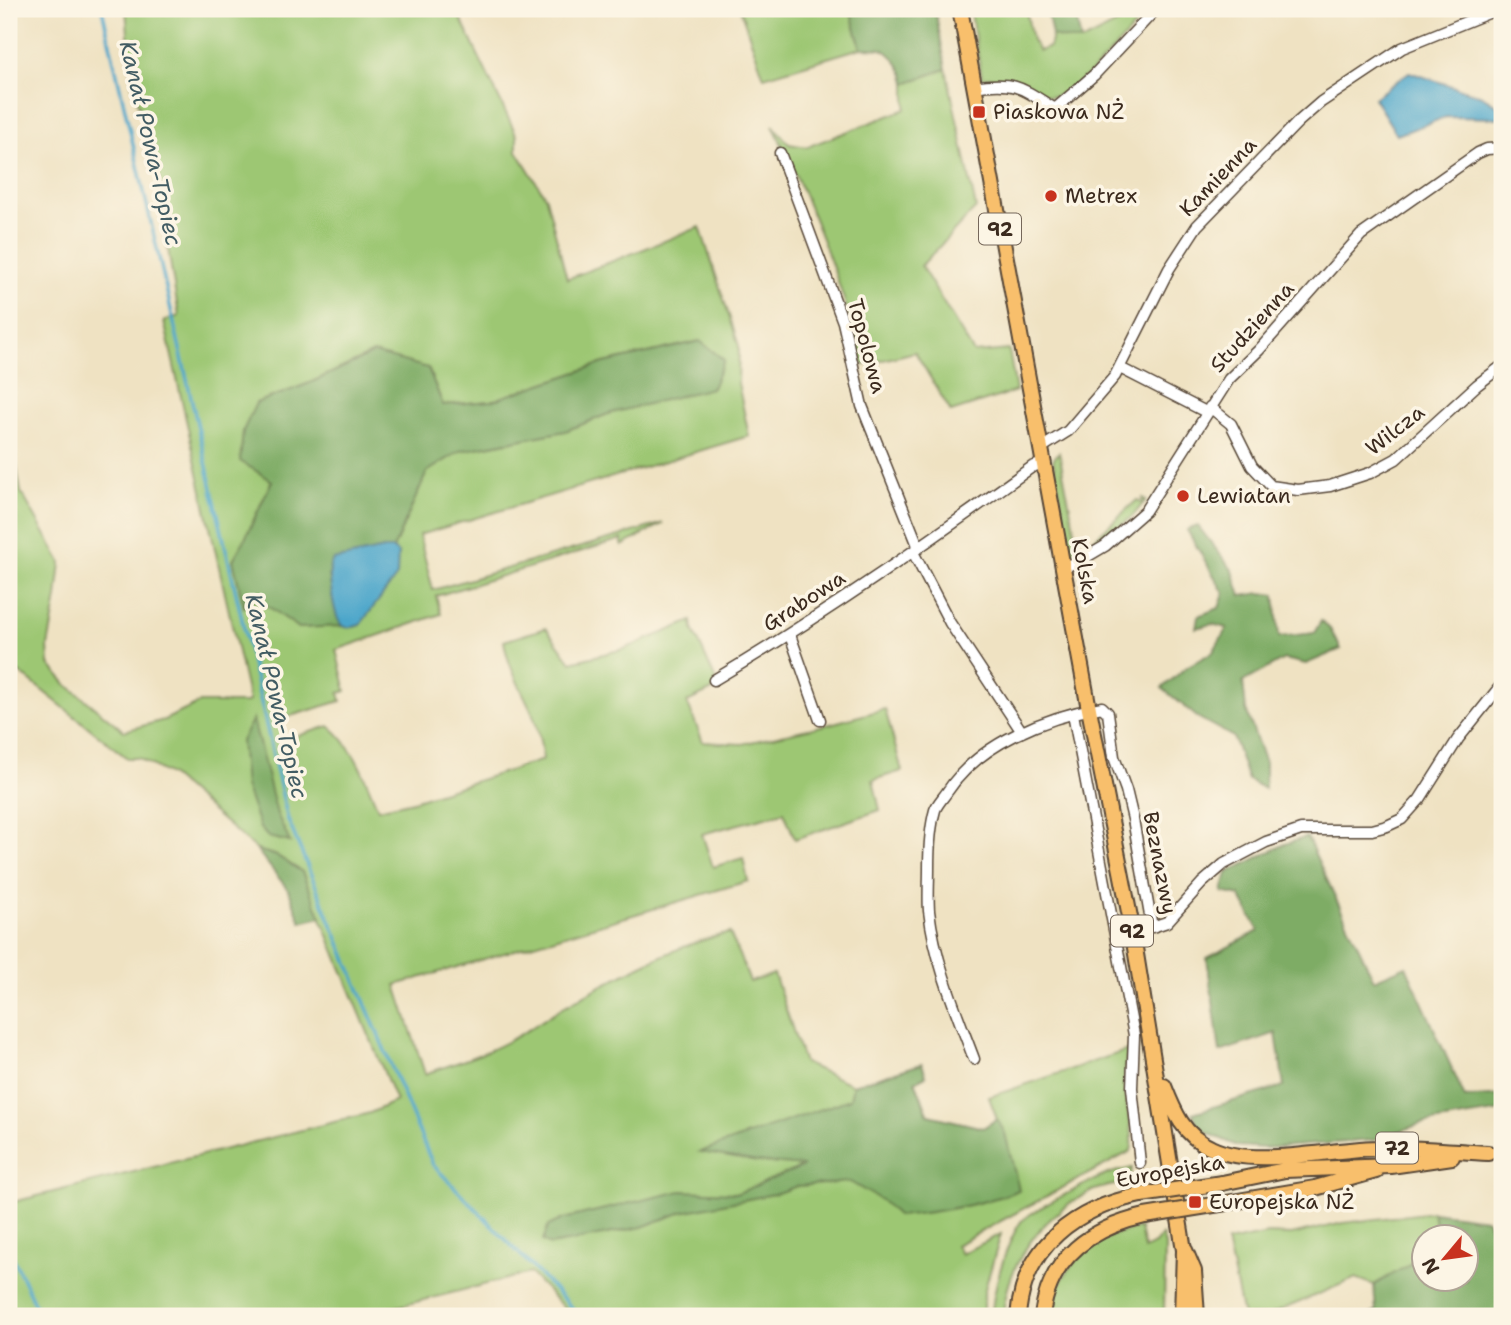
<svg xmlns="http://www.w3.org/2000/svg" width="1511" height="1325" viewBox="0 0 1511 1325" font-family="'Shantell Sans',sans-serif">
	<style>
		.green { fill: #9dc773; stroke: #6c7848; stroke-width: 2; fill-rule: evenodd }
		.forest { fill: #7eac65; stroke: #5c6b42; stroke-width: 2 }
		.water { fill: #4ca6ca; stroke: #446874; stroke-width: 2 }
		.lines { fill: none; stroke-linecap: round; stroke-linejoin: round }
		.stream { stroke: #4ca6ca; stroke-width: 3.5 }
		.minor-casing { stroke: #564637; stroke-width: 13 }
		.primary-casing { stroke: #564637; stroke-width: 18 }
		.minor { stroke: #fff; stroke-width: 10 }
		.primary { stroke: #f8bf6c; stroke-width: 14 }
		.primary-bridge-casing { stroke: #564637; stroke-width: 18; stroke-linecap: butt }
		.primary-bridge { stroke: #f8bf6c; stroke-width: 14 }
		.poi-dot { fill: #c8321e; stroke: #fcf5e5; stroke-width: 2.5 }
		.labels { text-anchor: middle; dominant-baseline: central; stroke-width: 7; stroke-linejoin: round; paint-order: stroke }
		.shield { fill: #fcf5e5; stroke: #75675a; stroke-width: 2 }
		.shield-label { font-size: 19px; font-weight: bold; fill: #3b2a1e }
		.poi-label { font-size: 21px; fill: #3b2a1e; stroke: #fcf5e5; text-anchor: start }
		.street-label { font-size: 21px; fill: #3b2a1e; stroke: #fcf5e5 }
		.water-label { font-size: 23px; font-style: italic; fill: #425c63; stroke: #fcf5e5 }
	</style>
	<rect width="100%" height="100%" fill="#fcf5e5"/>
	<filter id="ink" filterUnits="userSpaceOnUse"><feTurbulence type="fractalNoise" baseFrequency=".0143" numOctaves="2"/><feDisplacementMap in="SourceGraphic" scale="14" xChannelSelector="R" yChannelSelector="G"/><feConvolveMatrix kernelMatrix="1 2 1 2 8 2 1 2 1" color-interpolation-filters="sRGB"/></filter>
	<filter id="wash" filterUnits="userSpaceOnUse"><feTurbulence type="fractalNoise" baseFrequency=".00686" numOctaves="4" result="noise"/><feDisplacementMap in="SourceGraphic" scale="28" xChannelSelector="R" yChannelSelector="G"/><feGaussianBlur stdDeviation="1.57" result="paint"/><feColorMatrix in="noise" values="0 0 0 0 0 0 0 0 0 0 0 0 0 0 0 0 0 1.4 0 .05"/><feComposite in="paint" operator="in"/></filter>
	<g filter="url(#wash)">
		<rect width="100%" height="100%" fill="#efe2c2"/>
		<!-- green -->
		<path class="green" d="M 126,9 L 456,9 L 517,136 L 517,151 L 546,198 L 567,279 L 700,227 L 739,346 L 738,383 L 749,436 L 419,535 L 433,590 L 664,523 L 622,546 L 622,539 L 436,596 L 441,614 L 336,650 L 346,691 L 339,693 L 341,701 L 280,719 L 284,740 L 329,726 C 355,747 365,778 378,809 L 413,801 L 543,760 C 541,744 538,727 532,712 C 521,688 508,667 504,641 L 546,628 L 571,662 L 624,649 L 692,621 L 693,629 L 719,687 L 687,702 L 703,742 L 742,744 L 830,724 L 885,709 L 902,771 L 873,780 L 880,810 L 795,839 L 784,812 L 702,834 L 713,867 L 743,858 L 748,881 L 396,985 L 425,1074 C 455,1063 486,1054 514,1038 C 533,1028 550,1014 569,1004 C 616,977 677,944 730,933 L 750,982 L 774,974 L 804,1063 L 853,1085 L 922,1064 L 926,1076 L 915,1081 L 929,1115 L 983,1128 L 997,1119 L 989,1097 L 1128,1050 C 1125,1065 1123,1080 1125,1095 C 1127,1113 1135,1133 1131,1151 L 956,1245 L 961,1254 L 1001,1234 L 984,1292 L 984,1316 L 572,1316 L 530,1273 L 392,1308 L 401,1316 L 9,1316 L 9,1203 L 370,1113 L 396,1101 L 302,872 L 277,856 L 257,850 L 170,775 L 139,758 L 127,758 L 9,664 L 9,455 L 14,453 L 21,492 L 61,562 L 57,598 L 48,646 L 49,664 L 66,684 L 124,731 L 164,720 L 200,703 L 246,703 L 249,701 L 164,321 L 179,316 L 167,243 L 167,213 L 159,175 L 132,83 ZM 700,341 L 608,414 L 565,431 L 460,451 L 426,472 L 393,549 L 339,620 L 343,625 L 299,628 L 268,606 L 246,596 L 245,606 L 233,560 L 245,539 L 272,480 L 256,403 L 310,383 L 373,353 L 428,368 L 443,405 L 491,401 L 604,363 ZM 277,815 L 289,842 L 260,828 Z
			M 740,9 L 850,9 L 861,48 L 764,77 Z
			M 970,9 L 1026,9 L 1032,40 L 1039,51 L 1049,47 L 1052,36 L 1081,42 L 1132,16 L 1145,15 C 1127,33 1073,101 1048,96 C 1043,95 1038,91 1034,89 C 1017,80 1002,75 982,78 Z
			M 946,69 L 976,208 L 921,266 L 974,353 L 1009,350 L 1016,391 L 951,412 L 915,352 L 863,365 C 842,281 809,203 773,125 L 789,144 L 807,147 L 906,109 L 906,83 Z
			M 1059,452 L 1078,548 L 1085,547 L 1137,500 L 1141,503 L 1143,498 L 1146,500 L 1133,516 L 1081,554 L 1074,553 L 1070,548 L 1053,460 Z
			M 1132,1168 L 1130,1182 C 1117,1185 1099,1186 1088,1193 C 1040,1217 1007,1263 1003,1316 L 992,1316 C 992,1291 1006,1244 1020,1223 C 1026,1213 1096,1178 1111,1173 C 1117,1171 1125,1170 1132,1168 Z
			M 1433,1212 L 1436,1229 L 1430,1237 L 1424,1238 C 1423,1263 1393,1274 1374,1285 L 1356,1278 L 1267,1316 L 1243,1316 L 1227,1242 L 1268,1234 L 1291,1235 L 1343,1223 Z
			M 1140,1228 L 1144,1249 L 1155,1244 L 1162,1235 L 1165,1245 L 1164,1316 L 1049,1316 C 1055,1281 1078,1248 1113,1235 C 1121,1232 1131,1230 1140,1228 Z"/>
		<!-- forest -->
		<path class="forest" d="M 850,9 L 935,9 L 946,69 L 906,83 C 905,72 894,56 884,50 C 878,47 868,49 861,48 Z
			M 1047,9 L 1075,9 L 1081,42 L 1052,36 Z
			M 700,341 L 724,360 L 712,388 L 608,414 L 565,431 L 460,451 L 427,472 L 393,549 L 384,549 L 329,574 C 332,591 333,612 343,626 L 299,628 L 268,606 L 247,596 L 244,608 L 233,560 L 245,539 L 272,481 L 240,461 L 243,431 L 256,403 L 310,383 L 374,353 L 428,368 L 443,405 L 491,401 L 604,363 Z
			M 1198,526 L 1233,571 L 1241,596 L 1261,593 L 1275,595 L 1279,637 L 1314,633 L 1321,621 L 1330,629 L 1341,649 L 1306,664 L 1284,659 L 1243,682 L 1246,710 L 1265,763 L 1265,789 L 1248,780 L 1233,737 L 1197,717 L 1162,688 L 1188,666 L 1213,652 L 1227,628 L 1212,624 L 1196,628 L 1198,616 L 1219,608 L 1224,593 L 1187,530 Z
			M 253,719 L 277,814 L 290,842 L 268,837 L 260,828 L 245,786 L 241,741 Z
			M 1307,837 L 1374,980 L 1406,966 L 1465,1098 L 1502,1095 L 1502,1111 L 1420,1124 L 1375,1140 L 1265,1148 L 1237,1146 L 1199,1129 L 1193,1113 L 1284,1086 L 1276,1033 L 1220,1052 L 1207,958 L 1259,931 L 1240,896 L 1222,892 L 1227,873 L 1285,844 Z
			M 257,850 L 277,856 L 302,872 L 321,917 L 301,922 L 289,891 Z
			M 922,1064 L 926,1076 L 915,1081 L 928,1115 L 983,1128 L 997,1119 L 1005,1133 L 1019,1190 C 981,1205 939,1212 898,1216 L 881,1200 L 850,1182 L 798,1186 L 774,1194 L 682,1212 L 642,1227 L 573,1241 L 550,1245 L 543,1241 L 548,1226 L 563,1219 L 681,1191 L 738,1193 L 804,1166 L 758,1162 L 700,1152 L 850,1099 L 853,1085 Z
			M 1433,1212 L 1486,1219 L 1502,1249 L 1502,1316 L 1368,1316 L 1376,1312 L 1374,1285 L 1412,1263 L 1423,1247 L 1424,1280 L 1466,1280 L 1466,1238 L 1430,1237 L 1436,1229 Z"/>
		<!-- water -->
		<path class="water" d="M 1409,72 L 1482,96 L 1498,106 L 1502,118 L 1446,117 L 1397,135 L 1374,98 Z
			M 384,549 L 393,549 L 398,553 L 397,576 L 360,625 C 355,627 349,629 343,626 C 333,619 329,576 330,565 L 333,560 Z"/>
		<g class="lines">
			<!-- stream -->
			<path class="stream" d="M 102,9 L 288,820 L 433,1165 L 580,1316
				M 9,1249 L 40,1316"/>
		</g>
	</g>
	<g filter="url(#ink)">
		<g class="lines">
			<defs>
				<path id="minor" d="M 974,87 C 1015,80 1022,88 1055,109 L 1094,75 L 1156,9
					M 780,153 L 843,322 L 862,406 L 919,548
					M 1120,368 L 1206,412
					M 1210,407 L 1231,424 L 1252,466 L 1271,486 L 1298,490 L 1330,486 L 1370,473 L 1396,459 L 1477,385 L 1502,366
					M 1041,448 L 1068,431 L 1115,376 L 1169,269 L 1197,226 L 1298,122 L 1321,102 L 1402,48 L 1498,9
					M 913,552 L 950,623 L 1022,732
					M 1064,567 L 1078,562 L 1105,546 L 1145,511 L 1229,379 L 1259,350 L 1361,235 L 1478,153 L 1487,149 L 1502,148
					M 790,635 L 820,720
					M 714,680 C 824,615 928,542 1032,467 L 1043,463
					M 1073,714 L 1134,1035 L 1132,1088 L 1140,1163
					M 974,1059 C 956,1011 935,962 929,911 C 928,897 929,882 929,868 C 929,850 930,828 935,810 C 937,804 943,798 947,792 C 979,743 1046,717 1102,707 L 1108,713 L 1114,757 L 1126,790 L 1133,819 L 1152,927 L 1167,922 L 1202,883 L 1224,864 L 1266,842 L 1301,830 L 1372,830 L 1387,826 L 1402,819 L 1420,799 L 1458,739 L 1502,684"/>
				<path id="primary" d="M 960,9 L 1089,709 L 1130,917 L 1184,1250 L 1182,1316
					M 1164,1086 C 1174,1112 1184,1136 1211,1148 C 1255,1169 1332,1148 1381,1148 C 1417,1147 1453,1151 1488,1153
					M 1222,1183 L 1285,1170 L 1391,1166 L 1452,1157
					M 1226,1203 L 1315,1188 L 1376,1171
					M 1185,1250 L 1194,1271 L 1197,1316
					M 1018,1316 C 1024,1245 1076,1208 1141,1195
					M 1042,1316 C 1049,1257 1091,1228 1145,1216"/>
			</defs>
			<!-- minor casing -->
			<use href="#minor" class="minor-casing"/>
			<!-- primary casing -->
			<use href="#primary" class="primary-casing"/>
			<!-- minor -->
			<use href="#minor" class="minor"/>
			<!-- primary -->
			<use href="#primary" class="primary"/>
			<defs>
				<path id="primary-bridge" d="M 1141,1195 L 1222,1183
					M 1145,1216 L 1226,1203"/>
			</defs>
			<!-- primary-bridge casing -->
			<use href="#primary-bridge" class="primary-bridge-casing"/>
			<!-- primary-bridge -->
			<use href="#primary-bridge" class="primary-bridge"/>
		</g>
	</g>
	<!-- markers -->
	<g class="poi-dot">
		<rect x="972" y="105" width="14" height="14" rx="3.5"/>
		<circle cx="1051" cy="196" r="7"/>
		<circle cx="1183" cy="496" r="7"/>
		<rect x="1188" y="1195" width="14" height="14" rx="3.5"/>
	</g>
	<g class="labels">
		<!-- shield labels -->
		<g class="shield">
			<rect x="979" y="213.5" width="42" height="31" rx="5"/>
			<rect x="1111" y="915.5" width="42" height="31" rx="5"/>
			<rect x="1376" y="1132.5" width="42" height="31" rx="5"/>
		</g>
		<g class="shield-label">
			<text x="1000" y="229">92</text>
			<text x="1132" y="931">92</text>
			<text x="1397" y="1148">72</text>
		</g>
		<!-- poi labels -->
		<g class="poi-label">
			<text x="993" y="112">Piaskowa NŻ</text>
			<text x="1065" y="196">Metrex</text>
			<text x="1197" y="496">Lewiatan</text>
			<text x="1209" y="1202">Europejska NŻ</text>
		</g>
		<!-- street labels -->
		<g class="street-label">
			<text transform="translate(1218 177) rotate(-46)">Kamienna</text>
			<text transform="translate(1252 327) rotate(-48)">Studzienna</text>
			<text transform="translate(867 346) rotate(75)">Topolowa</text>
			<text transform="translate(1395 430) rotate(-38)">Wilcza</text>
			<text transform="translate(1085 571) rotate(79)">Kolska</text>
			<text transform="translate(804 601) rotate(-33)">Grabowa</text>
			<text transform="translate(1160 863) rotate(79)">Beznazwy</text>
			<text transform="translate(1170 1171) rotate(-10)">Europejska</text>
		</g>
		<!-- water labels -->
		<g class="water-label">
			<text transform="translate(151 143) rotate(77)">Kanał Powa-Topiec</text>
			<text transform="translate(277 696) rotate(77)">Kanał Powa-Topiec</text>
		</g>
	</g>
	<!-- margin -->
	<rect width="1511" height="1325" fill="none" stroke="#fcf5e5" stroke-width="35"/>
	<!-- north arrow -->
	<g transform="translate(1445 1258) rotate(241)"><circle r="33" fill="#fcf5e5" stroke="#afa495" stroke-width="2"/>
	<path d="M0-5L12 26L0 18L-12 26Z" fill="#c8321e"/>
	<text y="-10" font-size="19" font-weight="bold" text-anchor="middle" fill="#3b2a1e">N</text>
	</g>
</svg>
